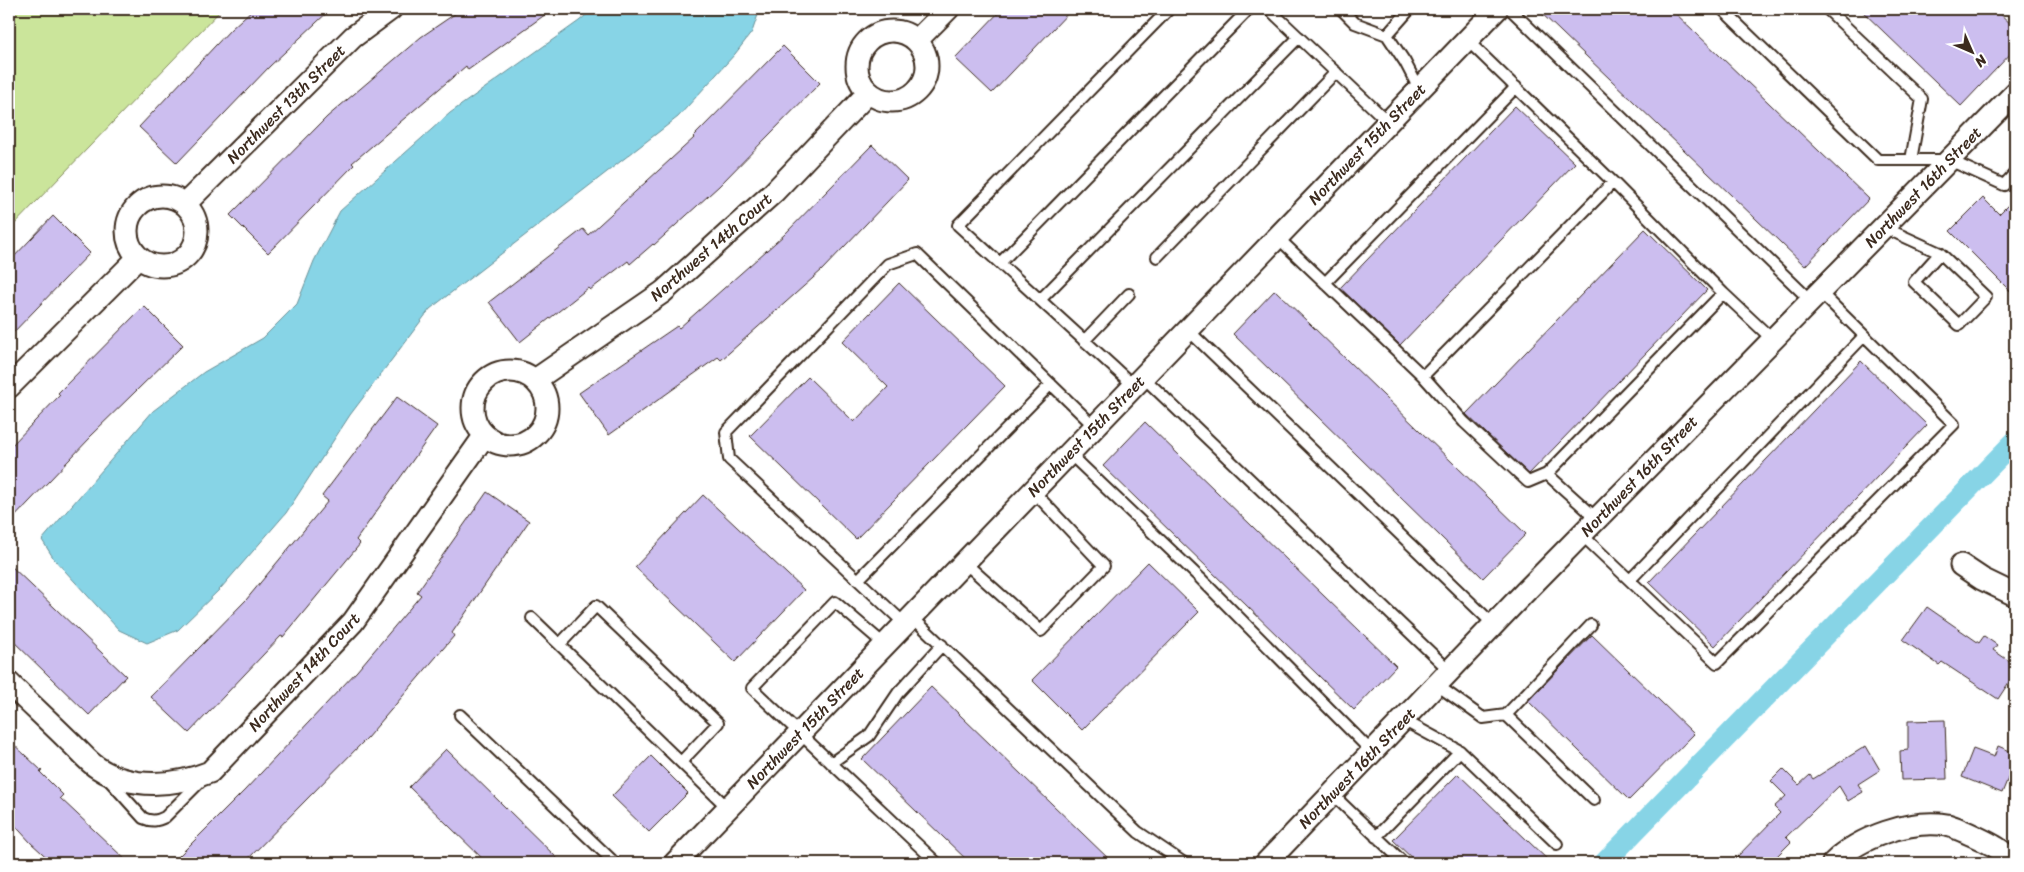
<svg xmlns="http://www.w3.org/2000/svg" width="2024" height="872" viewBox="0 0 2024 872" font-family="Sriracha,sans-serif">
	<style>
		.green { fill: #cbe59b; stroke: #83885c }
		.water { fill: #87d4e6; stroke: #699096 }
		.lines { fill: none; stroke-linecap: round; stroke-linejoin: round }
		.canal { stroke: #87d4e6; stroke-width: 21 }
		.building { fill: #ccbeef; stroke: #3b2a1e }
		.service-casing { stroke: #3b2a1e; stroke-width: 14 }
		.minor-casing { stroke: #3b2a1e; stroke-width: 25 }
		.service { stroke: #fff; stroke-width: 10 }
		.minor { stroke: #fff; stroke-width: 21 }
		.labels { text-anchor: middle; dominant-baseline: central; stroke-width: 4; stroke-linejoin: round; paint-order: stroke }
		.street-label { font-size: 16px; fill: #3b2a1e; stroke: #fff }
	</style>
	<rect width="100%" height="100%" fill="#fff"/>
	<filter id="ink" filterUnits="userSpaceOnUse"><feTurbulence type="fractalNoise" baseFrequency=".02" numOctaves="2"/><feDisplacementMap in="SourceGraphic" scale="10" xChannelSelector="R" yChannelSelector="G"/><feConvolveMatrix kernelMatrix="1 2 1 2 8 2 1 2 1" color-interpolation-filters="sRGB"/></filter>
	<g filter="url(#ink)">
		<!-- green -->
		<path class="green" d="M 9,9 L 222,9 L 9,230 Z"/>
		<!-- water -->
		<path class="water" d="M 593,9 L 760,9 L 752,32 L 735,54 L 678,117 L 430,309 L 350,415 L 286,513 L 221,588 L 178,630 L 147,643 L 119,630 L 54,559 L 42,540 L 153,411 L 204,372 L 263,338 L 297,304 L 314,261 L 340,211 L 450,113 L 579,21 Z"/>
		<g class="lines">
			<!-- canal -->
			<path class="canal" d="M 1604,863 L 2015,441"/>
		</g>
		<!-- building -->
		<path class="building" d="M 253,9 L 331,9 L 270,66 L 177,163 L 139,127 L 231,29 Z
			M 462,9 L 553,9 L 468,70 L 466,66 L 352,163 L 354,165 L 268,253 L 230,215 L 327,117 L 421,37 Z
			M 1002,9 L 1072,9 L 992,93 L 955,58 Z
			M 1537,9 L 1671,9 L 1869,199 L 1805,266 Z
			M 1860,9 L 1995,9 L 2015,28 L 2015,49 L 1961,106 Z
			M 783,46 L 820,83 L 719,186 L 654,245 L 653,244 L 630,264 L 628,261 L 590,290 L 588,288 L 520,342 L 489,302 L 583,229 L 588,235 L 694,138 L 693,137 Z
			M 1515,106 L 1575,163 L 1400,345 L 1340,288 Z
			M 872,145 L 908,180 L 822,270 L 721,360 L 718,357 L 609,435 L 579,393 L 677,326 L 679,328 L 784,235 Z
			M 1983,198 L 1999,214 L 2015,198 L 2015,296 L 1950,231 Z
			M 53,216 L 90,253 L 9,337 L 9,262 Z
			M 1645,229 L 1707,290 L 1529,474 L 1466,414 Z
			M 899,283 L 1005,386 L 856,539 L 750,436 L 808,377 L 854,422 L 888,387 L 842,342 Z
			M 1275,290 L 1526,534 L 1483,578 L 1233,334 Z
			M 144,306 L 183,345 L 89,437 L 90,438 L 9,523 L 9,448 L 60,395 L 58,393 Z
			M 1861,361 L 1927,425 L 1715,646 L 1649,582 Z
			M 397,397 L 437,426 L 356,540 L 360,544 L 283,637 L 281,636 L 189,733 L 151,697 L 246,600 L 328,501 L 322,496 Z
			M 1145,422 L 1396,666 L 1354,710 L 1103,466 Z
			M 487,492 L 529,521 L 452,633 L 454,636 L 367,738 L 244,863 L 172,863 L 245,790 L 357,671 L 421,595 L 417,592 Z
			M 703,495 L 804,590 L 735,662 L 635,567 Z
			M 1148,562 L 1199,612 L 1082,730 L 1032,680 Z
			M 9,564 L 126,676 L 89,715 L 9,637 Z
			M 1927,607 L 1979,643 L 1984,636 L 1997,645 L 1993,650 L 2015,665 L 2015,673 L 1998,699 L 1942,662 L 1939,665 L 1903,640 Z
			M 1592,635 L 1694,734 L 1629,800 L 1528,701 Z
			M 931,687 L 1113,863 L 970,863 L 862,759 Z
			M 1945,720 L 1947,779 L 1901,780 L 1900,751 L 1908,750 L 1908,721 Z
			M 9,740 L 42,771 L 40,772 L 63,795 L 60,798 L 129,863 L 53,863 L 31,843 L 9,819 Z
			M 1866,746 L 1880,770 L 1858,784 L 1863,792 L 1848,801 L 1839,786 L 1786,837 L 1791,842 L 1770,863 L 1731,863 L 1780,813 L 1774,807 L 1786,796 L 1771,781 L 1783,769 L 1799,785 L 1810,775 L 1813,779 Z
			M 1998,746 L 2015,753 L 2015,761 L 2002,793 L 1962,777 L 1973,749 L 1994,757 Z
			M 446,749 L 562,863 L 487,863 L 409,787 Z
			M 651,756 L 688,793 L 649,832 L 612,796 Z
			M 1458,774 L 1551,863 L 1417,863 L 1393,840 Z"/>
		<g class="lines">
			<defs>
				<path id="service" d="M 1269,9 L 1388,122
					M 1341,9 L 1355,23 L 1387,35
					M 1410,9 L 1387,35 L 1405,62 L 1419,89
					M 1510,9 L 1811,301
					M 1722,9 L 1878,160 L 1949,160 L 2004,185 L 2015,173
					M 1827,9 L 1922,99 L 1911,160
					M 1613,182 L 1723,293
					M 1883,227 L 1940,253 L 1986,297 L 1959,325 L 1914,282 L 1940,253
					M 1277,237 L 1423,376 L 1613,182 L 1467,40
					M 1157,257 L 1336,72
					M 1000,263 L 1249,9
					M 1325,283 L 1516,87
					M 1040,300 L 1299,37
					M 1188,330 L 1494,625
					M 1084,341 L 1129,294
					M 1423,376 L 1464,422 L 1528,482 L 1547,474
					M 1143,377 L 1450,671
					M 1134,386 L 958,225 L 1169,9
					M 1069,453 L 1200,578 L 1372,752
					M 1597,519 L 1547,474 L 1723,293 L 1773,340
					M 1582,535 L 1717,663 L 1954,424 L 1820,292
					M 964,562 L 1041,631 L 1104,566 L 1033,491
					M 858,580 L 1051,384
					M 1630,580 L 1864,336
					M 912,617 L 1138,832 L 1184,863
					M 532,618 L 728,808
					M 905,624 L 729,459 L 726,432 L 888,264 L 917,254 L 1095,427
					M 560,644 L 596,606 L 718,723 L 681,762
					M 885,645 L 835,602 L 752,688 L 937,863
					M 1437,685 L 1483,718 L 1506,715 L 1594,800
					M 460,715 L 615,863
					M 1506,715 L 1591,625
					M 1403,720 L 1460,751
					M 831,763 L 869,736 L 898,693 L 942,645
					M 108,779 L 143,818 C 152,822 157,821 165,817 L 202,780
					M 1332,794 L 1404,863
					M 1376,837 L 1460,751 L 1557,844"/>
				<path id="minor" d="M857 66a35 35 0 1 1 70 0a35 35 0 1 1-70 0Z
					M 917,40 L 948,9
					M127 231a35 35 0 1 1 70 0a35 35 0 1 1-70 0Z
					M 185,204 L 353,37 L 391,9
					M473 408a37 37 0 1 1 74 0a37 37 0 1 1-74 0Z
					M 535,380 L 663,292 L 774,192 L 868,93
					M 9,387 L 138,258
					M 1961,565 L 1982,579 L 2015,595
					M 9,683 C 29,703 50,722 70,742 C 79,750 88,762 98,768 C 132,790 175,786 210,772 L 353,622 L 485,435
					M 675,863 L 1497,9
					M 1266,863 L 1525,592 L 2015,93
					M 1833,863 C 1859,837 1911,819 1947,825 C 1956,827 1993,844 2000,850 C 2005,854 2009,859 2014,863"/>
			</defs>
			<!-- service casing -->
			<use href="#service" class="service-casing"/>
			<!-- minor casing -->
			<use href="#minor" class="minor-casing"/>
			<!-- service -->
			<use href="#service" class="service"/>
			<!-- minor -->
			<use href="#minor" class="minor"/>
		</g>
	</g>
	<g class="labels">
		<!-- street labels -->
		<g class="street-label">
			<text transform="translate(286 104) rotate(-45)">Northwest 13th Street</text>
			<text transform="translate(1367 144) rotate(-46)">Northwest 15th Street</text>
			<text transform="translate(1923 187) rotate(-46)">Northwest 16th Street</text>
			<text transform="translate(711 247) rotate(-41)">Northwest 14th Court</text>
			<text transform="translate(1086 436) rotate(-46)">Northwest 15th Street</text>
			<text transform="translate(1639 476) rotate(-46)">Northwest 16th Street</text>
			<text transform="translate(304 672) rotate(-47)">Northwest 14th Court</text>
			<text transform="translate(805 728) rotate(-46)">Northwest 15th Street</text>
			<text transform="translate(1357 768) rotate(-46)">Northwest 16th Street</text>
		</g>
	</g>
	<!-- margin -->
	<rect width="2024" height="872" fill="none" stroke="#fff" stroke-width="30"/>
	<rect x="15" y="15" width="1994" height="842" fill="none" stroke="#3b2a1e" stroke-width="2" filter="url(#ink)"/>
	<!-- north arrow -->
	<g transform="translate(1972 52) rotate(135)" stroke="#ffffff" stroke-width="4" paint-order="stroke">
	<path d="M0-4L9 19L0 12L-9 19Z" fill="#3b2a1e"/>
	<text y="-8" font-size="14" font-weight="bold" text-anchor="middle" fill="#3b2a1e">N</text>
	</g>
</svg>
